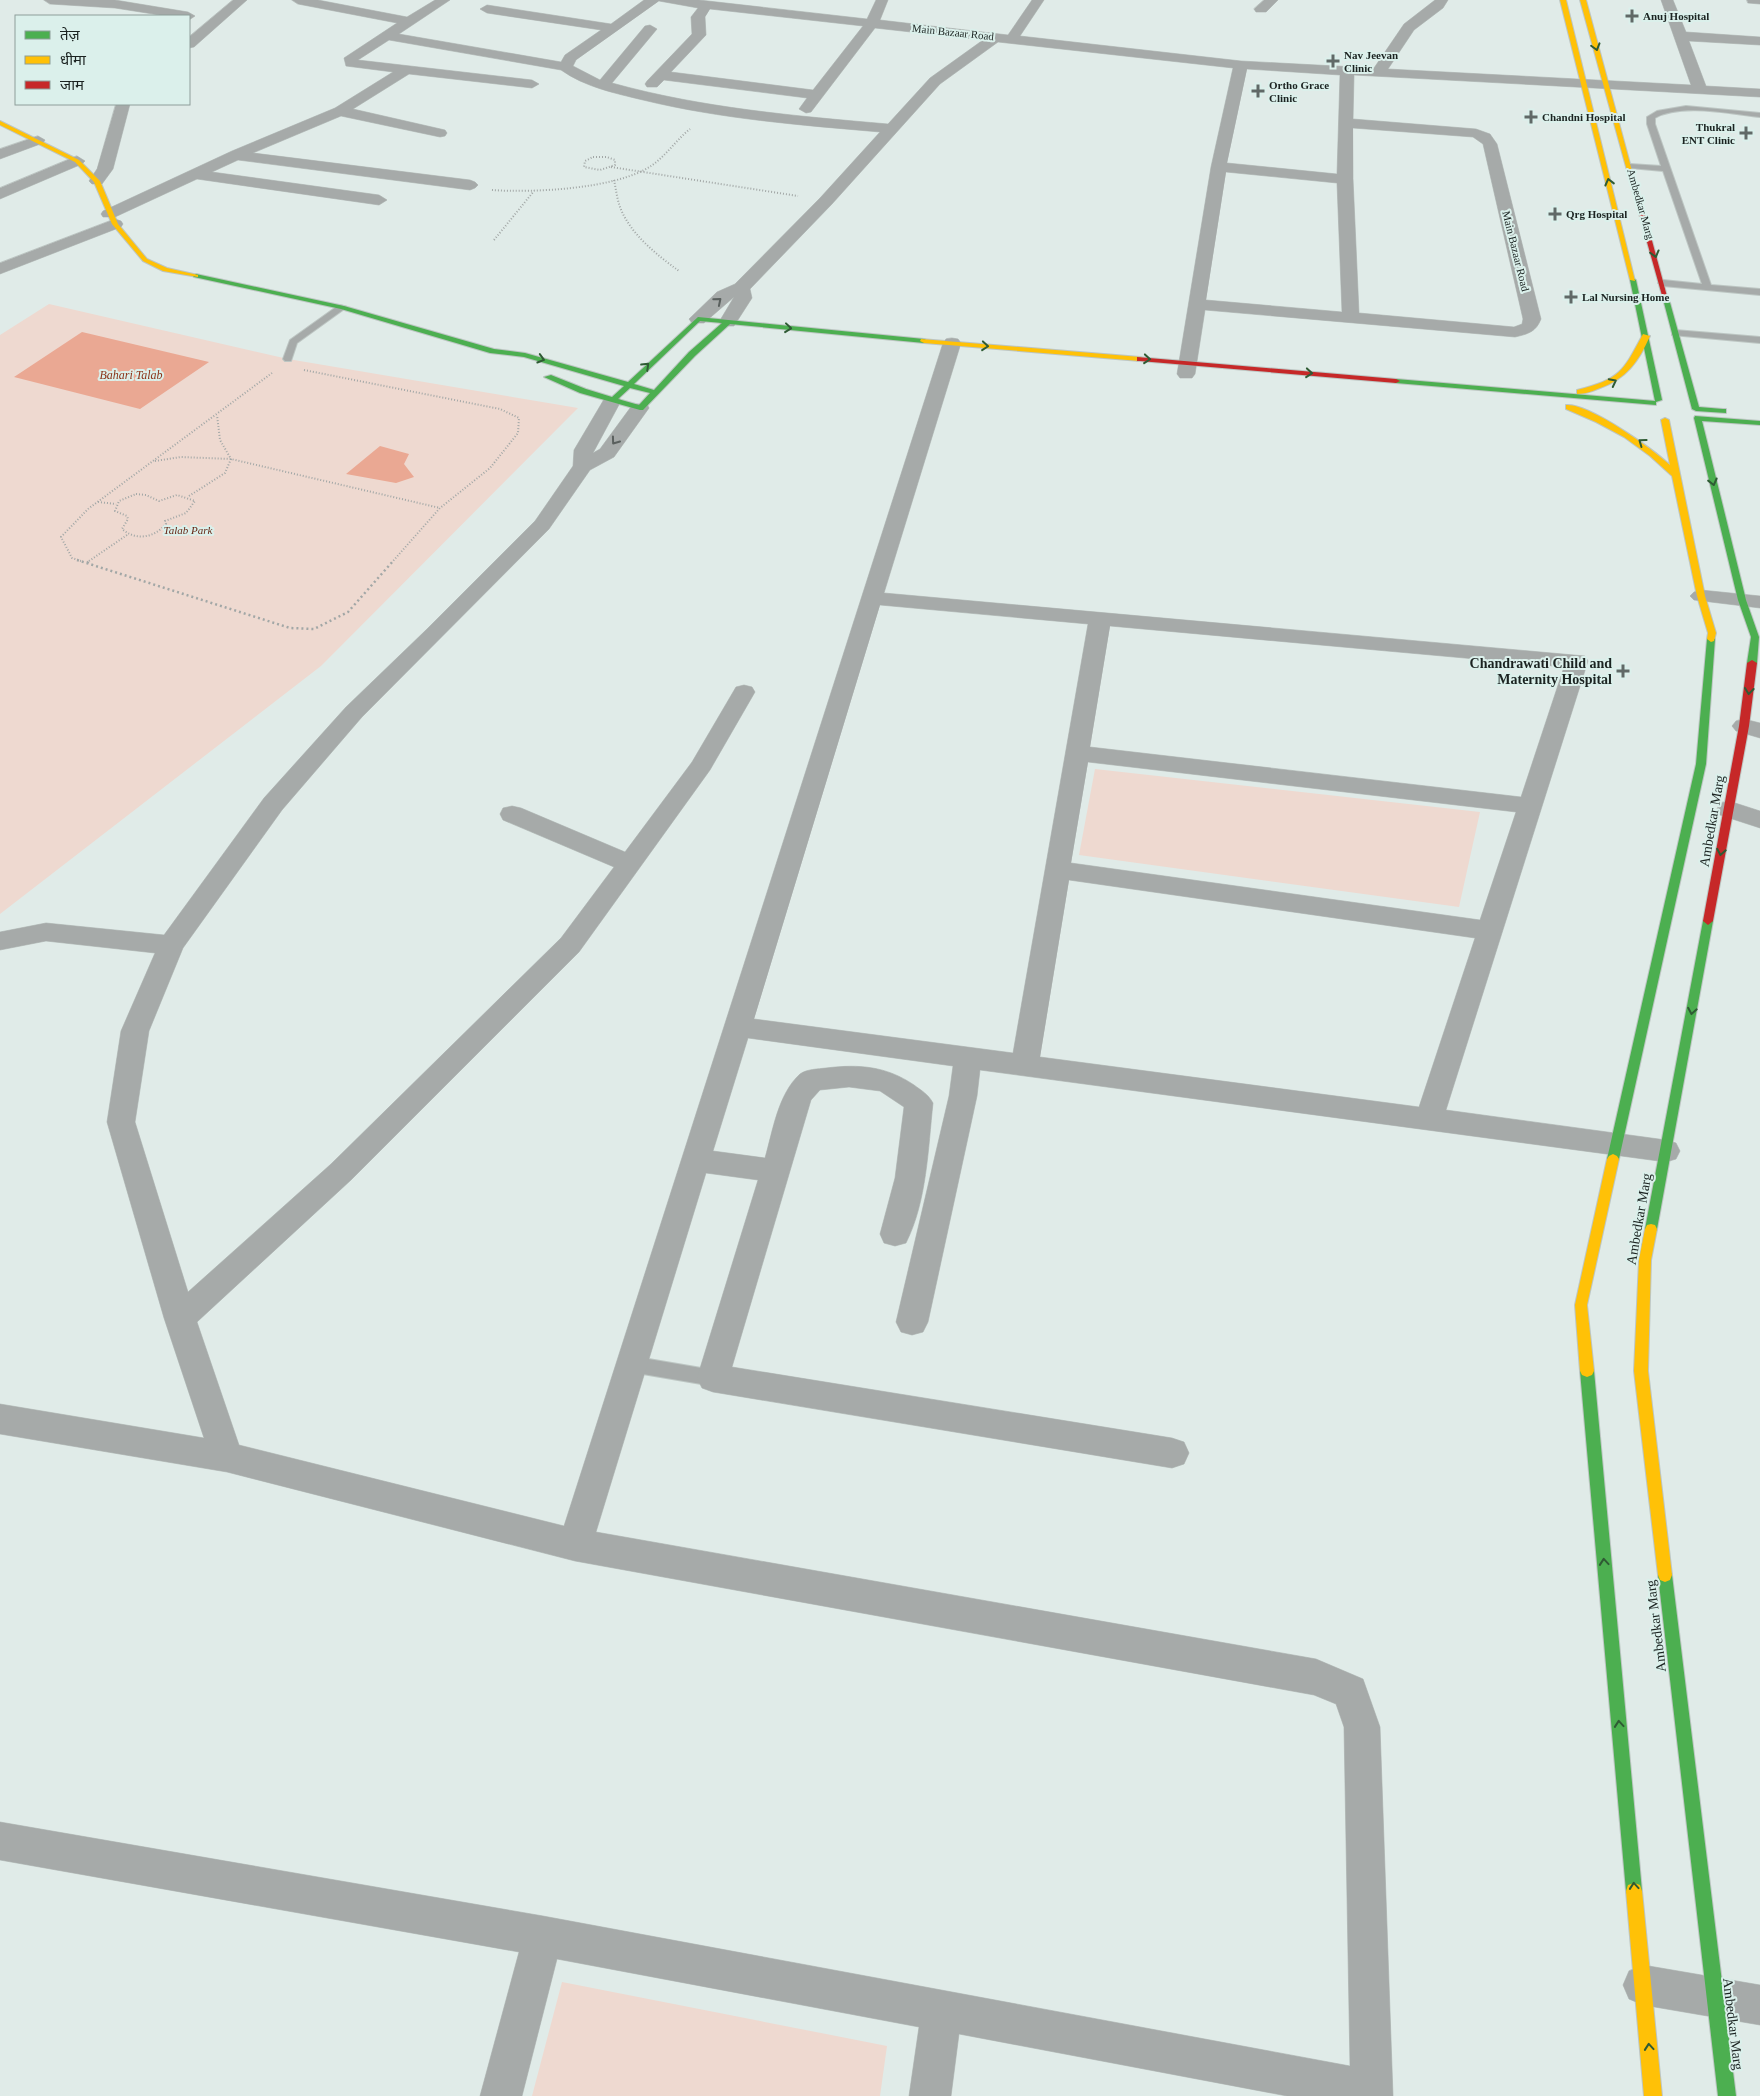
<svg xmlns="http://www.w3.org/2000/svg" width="1760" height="2096" viewBox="0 0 1760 2096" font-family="'Times New Roman','Noto Sans Devanagari',serif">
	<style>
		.green { fill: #eed9d0 }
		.water { fill: #eaa893 }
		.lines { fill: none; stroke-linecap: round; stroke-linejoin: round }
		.lane-casing { stroke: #bdc6c3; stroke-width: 2 }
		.street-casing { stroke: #bdc6c3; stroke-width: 1 }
		.fast-casing { stroke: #bdc6c3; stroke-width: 2 }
		.slow-casing { stroke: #bdc6c3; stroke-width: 2 }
		.jam-casing { stroke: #bdc6c3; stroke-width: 2 }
		.path-far1 { stroke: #a2a7a6; stroke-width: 2; stroke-dasharray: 1 2; stroke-linecap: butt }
		.path { stroke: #a2a7a6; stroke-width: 2.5; stroke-dasharray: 2 3; stroke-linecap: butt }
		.lane { fill: #a6aaa9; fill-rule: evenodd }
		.street { fill: #a6aaa9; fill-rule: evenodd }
		.fast { fill: #4caf50; fill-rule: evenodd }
		.slow { fill: #ffc107; fill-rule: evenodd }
		.jam { fill: #c62828; fill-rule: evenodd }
		.oneway { stroke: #2f5b34 }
		.oneway2 { stroke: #5a605e }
		.poi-dot { fill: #606967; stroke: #dbf0eb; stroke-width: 2 }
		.labels { text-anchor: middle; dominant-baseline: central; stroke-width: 4; stroke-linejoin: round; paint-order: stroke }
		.far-poi-label { font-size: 11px; font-weight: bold; fill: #1b2321; stroke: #dbf0eb; text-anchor: start }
		.far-street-label { font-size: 11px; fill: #1b2321; stroke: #dbf0eb }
		.far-park-label { font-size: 11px; font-style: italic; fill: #672816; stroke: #dbf0eb }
		.far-water-label { font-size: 12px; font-style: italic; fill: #8b3217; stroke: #dbf0eb }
		.poi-label { font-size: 14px; font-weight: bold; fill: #1b2321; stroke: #dbf0eb; text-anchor: end }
		.street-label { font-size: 14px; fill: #1b2321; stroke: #dbf0eb }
	</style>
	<rect width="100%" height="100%" fill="#e0ebe8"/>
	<!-- green -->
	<path class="green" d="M 49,304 L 288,359 L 578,408 L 321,666 L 0,914 L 0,335 Z
		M 1095,769 L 1480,812 L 1459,907 L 1079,855 Z
		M 562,1982 L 887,2046 L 880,2096 L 532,2096 Z"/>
	<!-- water -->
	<path class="water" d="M 82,332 L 209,362 L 140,409 L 14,377 Z
		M 380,446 L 409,454 L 404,464 L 414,477 L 396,483 L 346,474 Z"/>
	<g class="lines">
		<defs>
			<path id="lane" d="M 1686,106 L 1760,113 L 1760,117 C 1731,114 1681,103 1655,118 L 1655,124 L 1711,285 L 1760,289 L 1760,295 L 1663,286 L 1658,283 L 1663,280 L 1702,284 L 1663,171 L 1630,168 L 1626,166 L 1630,164 L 1661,166 L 1647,124 L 1647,117 L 1657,111 Z
				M 339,305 L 347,307 L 297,343 L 291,361 L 285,361 L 283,359 L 290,340 Z
				M 1675,330 L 1760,337 L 1760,343 L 1672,335 L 1672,331 Z
				M 631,1356 L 713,1370 L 719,1373 L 722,1378 L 719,1383 L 713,1386 L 631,1372 L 625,1369 L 622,1364 L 625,1359 Z"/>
			<path id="street" d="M 44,0 L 115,0 L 188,12 L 195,16 L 189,20 L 189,16 L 166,16 L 115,8 L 50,4 Z
				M 233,0 L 247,0 L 194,47 L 189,48 L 189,37 Z
				M 292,0 L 318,0 L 407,17 L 435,0 L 450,0 L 399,34 L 561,62 L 565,55 L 601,30 L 487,13 L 480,9 L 487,5 L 611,24 L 644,0 L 699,0 L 867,19 L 876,0 L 888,0 L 880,20 L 1008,35 L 1032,0 L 1044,0 L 1020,36 L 1241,61 L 1374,68 L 1404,24 L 1435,0 L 1448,0 L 1443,8 L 1414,30 L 1388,69 L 1691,85 L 1661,0 L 1673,0 L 1686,32 L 1760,37 L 1760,45 L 1689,41 L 1706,86 L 1760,89 L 1760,97 L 1354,75 L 1353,119 L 1476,129 L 1490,134 L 1497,144 L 1541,319 C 1536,332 1528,334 1515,337 L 1205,310 L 1195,374 L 1192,378 L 1180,378 L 1177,374 L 1211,167 L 1233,68 L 998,42 L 940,84 L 832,204 L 750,289 L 752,298 L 734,326 L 722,326 L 719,322 L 734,297 L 704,323 L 692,323 L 689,319 L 717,292 L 735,284 L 820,198 L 880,132 C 800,125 721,119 643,100 C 614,93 585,87 561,70 L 389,40 L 358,60 L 532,80 L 539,84 L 532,88 L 409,74 L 353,109 L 445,130 L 447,133 L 445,136 L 440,137 L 341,116 L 253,153 L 470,180 L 475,182 L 478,185 L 475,188 L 470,190 L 238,160 L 212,172 L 379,195 L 387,200 L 379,205 L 197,179 L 115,217 L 103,217 L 101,214 L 103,211 L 232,151 L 335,108 L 393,72 L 346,66 L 344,58 L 397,23 L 298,4 ZM 659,1 L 698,8 L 691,17 L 692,34 L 647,81 L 645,84 L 647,87 L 657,87 L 664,80 L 807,98 L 799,109 L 806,113 L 811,112 L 875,28 L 983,40 L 930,78 L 888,124 C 795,116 702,108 612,83 L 657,29 L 650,25 L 645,26 L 600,80 L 573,66 L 576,60 ZM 710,9 L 863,26 L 813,90 L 671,72 L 706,35 L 705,17 ZM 1247,69 L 1340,75 L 1337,174 L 1227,163 ZM 1353,128 L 1473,137 L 1483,144 L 1523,319 L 1522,324 L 1514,327 L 1359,313 L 1353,179 ZM 1226,172 L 1337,183 L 1342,312 L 1206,300 Z
				M 1264,0 L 1278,0 L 1266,12 L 1256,12 L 1254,9 Z
				M 1747,0 L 1760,0 L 1760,4 L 1748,3 Z
				M 116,104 L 130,104 L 113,169 L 102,184 L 92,184 L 89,181 L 97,169 Z
				M 38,136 L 45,140 L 43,143 L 0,159 L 0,149 Z
				M 77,156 L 85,161 L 82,164 L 0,199 L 0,188 Z
				M 115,219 L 121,221 L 123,224 L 121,227 L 0,274 L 0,263 Z
				M 952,338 L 958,339 L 961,343 L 884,593 L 1585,656 L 1588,661 L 1446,1110 L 1666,1140 L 1676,1143 L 1680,1151 L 1676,1159 L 1666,1162 L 980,1070 L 977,1096 L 928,1322 L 923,1332 L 912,1335 L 901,1332 L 896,1322 L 949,1096 L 953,1066 L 748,1038 L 713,1151 L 765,1158 C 773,1130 778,1094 800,1074 C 807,1069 818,1069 826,1068 C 859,1064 886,1066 914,1085 C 922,1091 928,1094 933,1103 C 928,1149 927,1201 906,1243 L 895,1246 L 884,1243 L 880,1234 L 895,1178 L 904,1107 L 880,1091 L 849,1087 L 820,1090 L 811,1100 L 732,1367 L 1172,1438 L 1184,1442 L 1189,1453 L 1184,1464 L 1172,1468 L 713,1392 L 702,1388 L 697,1378 L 758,1180 L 706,1173 L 596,1532 L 1316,1659 L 1363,1679 L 1380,1727 L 1393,2096 L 1287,2096 L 959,2034 L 951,2096 L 909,2096 L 919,2027 L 557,1959 L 522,2096 L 480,2096 L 519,1952 L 0,1860 L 0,1822 L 543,1916 L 1350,2066 L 1344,1727 L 1336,1704 L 1314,1695 L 575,1561 L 227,1472 L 0,1434 L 0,1404 L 204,1438 L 164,1318 L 107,1122 L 121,1031 L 155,953 L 46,941 L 0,950 L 0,932 L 46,923 L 164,935 L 264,798 L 346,707 L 427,629 L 535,521 L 573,466 L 574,450 L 603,401 L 605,397 L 619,397 L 621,401 L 593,453 L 600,449 L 633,404 L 647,404 L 649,408 L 614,457 L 590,470 L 549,529 L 362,717 L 282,810 L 183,948 L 149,1031 L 135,1122 L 188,1292 L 331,1164 L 561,938 L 614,867 L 503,820 L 500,814 L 503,808 L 512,806 L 521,808 L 625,852 L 692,762 L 736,687 L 744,685 L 752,687 L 755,692 L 710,770 L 579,952 L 351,1180 L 197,1322 L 239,1445 L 564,1526 L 943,343 L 946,339 ZM 880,605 L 1088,624 L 1013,1053 L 754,1019 ZM 1110,626 L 1564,667 L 1521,797 L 1090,747 ZM 1088,762 L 1516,812 L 1480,920 L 1071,863 ZM 1069,880 L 1475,938 L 1419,1107 L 1040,1057 Z
				M 1701,590 L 1760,596 L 1760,608 L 1694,600 L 1690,596 L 1694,592 Z
				M 1744,719 L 1760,723 L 1760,738 L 1736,731 L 1732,726 L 1736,721 Z
				M 1729,801 L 1760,811 L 1760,828 L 1720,815 L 1717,809 L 1720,803 Z
				M 1643,1965 L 1760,1985 L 1760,2025 L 1643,2005 L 1629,1999 L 1623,1985 L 1629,1971 Z"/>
			<path id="fast" d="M 196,274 L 344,306 L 494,349 L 525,353 L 628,382 L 698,317 L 924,339 L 928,341 L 924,343 L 730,324 L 695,356 L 643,410 L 640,410 L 580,393 L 544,377 L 551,375 L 586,389 L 612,397 L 624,386 L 524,357 L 490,353 L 341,309 L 194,277 L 193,276 ZM 700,321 L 722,323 L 689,352 L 654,390 L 634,384 ZM 630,388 L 650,393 L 639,405 L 618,399 Z
				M 1633,278 L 1636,280 L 1662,400 L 1656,402 L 1656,405 L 1396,383 L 1392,381 L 1396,379 L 1655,401 L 1630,280 Z
				M 1666,297 L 1669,299 L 1699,407 L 1723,409 L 1726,409 L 1726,413 L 1696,411 L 1692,409 L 1663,299 Z
				M 1695,416 L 1760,421 L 1760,425 L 1702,421 L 1746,600 L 1759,637 L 1757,663 L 1752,666 L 1747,663 L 1751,637 L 1738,600 L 1694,418 Z
				M 1711,636 L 1715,639 L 1706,764 L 1619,1159 L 1617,1162 L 1609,1162 L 1607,1159 L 1696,764 L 1707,639 Z
				M 1708,917 L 1713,921 L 1657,1229 L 1655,1233 L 1651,1234 L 1647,1233 L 1645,1229 L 1703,921 Z
				M 1587,1365 L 1592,1367 L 1594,1371 L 1642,1891 L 1640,1897 L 1634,1899 L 1628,1897 L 1626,1891 L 1580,1371 L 1582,1367 Z
				M 1665,1568 L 1670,1570 L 1672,1575 L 1736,2096 L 1718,2096 L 1658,1575 L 1660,1570 Z"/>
			<path id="slow" d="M 1560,0 L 1566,0 L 1635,281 L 1630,280 Z
				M 1580,0 L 1586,0 L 1636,186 L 1631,185 Z
				M 0,121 L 79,160 L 100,181 L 118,224 L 147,259 L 167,268 L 198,275 L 198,277 L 163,271 L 143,261 L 112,224 L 94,182 L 75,162 L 0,125 Z
				M 1643,334 L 1650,336 C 1639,361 1626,379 1600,388 C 1593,391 1585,394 1577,394 L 1577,390 C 1620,379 1623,372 1643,334 Z
				M 921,339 L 1140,357 L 1144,359 L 1140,361 L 924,343 L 920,341 Z
				M 1566,405 C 1589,403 1653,449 1670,465 L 1661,420 L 1665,418 L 1669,420 L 1705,596 L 1716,633 L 1714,641 L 1711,642 L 1707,639 L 1708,633 L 1697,596 L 1672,476 L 1650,456 L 1624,437 L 1596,422 L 1566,409 Z
				M 1613,1154 L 1617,1156 L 1619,1159 L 1587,1305 L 1594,1371 L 1592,1375 L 1587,1377 L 1582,1375 L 1580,1371 L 1575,1305 L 1607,1159 L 1609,1156 Z
				M 1651,1224 L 1655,1225 L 1657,1229 L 1651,1260 L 1648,1371 L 1672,1575 L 1670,1580 L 1665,1582 L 1660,1580 L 1658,1575 L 1634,1371 L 1639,1260 L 1645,1229 L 1647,1225 Z
				M 1634,1883 L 1640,1885 L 1642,1891 L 1662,2096 L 1644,2096 L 1626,1891 L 1628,1885 Z"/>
			<path id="jam" d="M 1634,183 L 1637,185 L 1668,300 L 1663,299 L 1631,185 Z
				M 1137,357 L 1396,379 L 1400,381 L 1396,383 L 1140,361 L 1137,361 Z
				M 1752,660 L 1757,663 L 1749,726 L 1713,921 L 1708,925 L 1703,921 L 1739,726 L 1747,663 Z"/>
		</defs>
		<!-- lane casing -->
		<use href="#lane" class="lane-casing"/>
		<!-- street casing -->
		<use href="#street" class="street-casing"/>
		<!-- fast casing -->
		<use href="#fast" class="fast-casing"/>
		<!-- slow casing -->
		<use href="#slow" class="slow-casing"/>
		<!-- jam casing -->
		<use href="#jam" class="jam-casing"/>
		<!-- path-far1 -->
		<path class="path-far1" d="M 593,157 L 607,157 L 615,160 L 615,165 L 600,170 L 584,167 L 585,161 Z
			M 611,167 L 798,196
			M 614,180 C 616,189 617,199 620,207 C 630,234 657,255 679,271
			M 492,190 C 533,193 616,189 651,166 C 666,156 676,140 690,129
			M 494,240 L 534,191
			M 304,370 L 500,409 L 519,418 L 518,433 L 490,468 L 440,508 L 393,561
			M 155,461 L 181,457 L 231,459 L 440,508
			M 136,494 L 146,495 L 159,501 L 177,495 L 195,501 L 186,513 L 165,521 L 166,524 C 154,538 136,541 122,529 L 128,519 L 127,516 L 115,511 L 119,501 Z
			M 189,496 L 225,473 L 231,459 L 220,440 L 217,415
			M 98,502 L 116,504
			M 81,561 L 72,558 L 61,537 L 88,509 L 272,373
			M 89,561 L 127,535"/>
		<!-- path -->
		<path class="path" d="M 77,560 L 290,628 L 314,629 L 348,612 L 394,560
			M 87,563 L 91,560"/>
		<!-- lane -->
		<use href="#lane" class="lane"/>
		<!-- street -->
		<use href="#street" class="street"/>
		<!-- fast -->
		<use href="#fast" class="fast"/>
		<!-- slow -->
		<use href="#slow" class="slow"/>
		<!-- jam -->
		<use href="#jam" class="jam"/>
	</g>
	<!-- one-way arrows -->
	<defs><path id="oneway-chevron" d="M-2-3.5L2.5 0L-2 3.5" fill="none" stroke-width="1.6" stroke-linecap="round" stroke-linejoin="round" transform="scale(1.25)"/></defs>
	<g class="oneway">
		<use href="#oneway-chevron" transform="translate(1596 47) rotate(74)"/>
		<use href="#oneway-chevron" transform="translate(1609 182) rotate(-104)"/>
		<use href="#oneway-chevron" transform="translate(1655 254) rotate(75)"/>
		<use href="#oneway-chevron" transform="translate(788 328) rotate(6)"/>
		<use href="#oneway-chevron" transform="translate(985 346) rotate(5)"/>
		<use href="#oneway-chevron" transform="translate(541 359) rotate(16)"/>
		<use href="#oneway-chevron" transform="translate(1147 359) rotate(5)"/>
		<use href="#oneway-chevron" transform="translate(646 366) rotate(-44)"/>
		<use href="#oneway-chevron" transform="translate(1309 373) rotate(5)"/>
		<use href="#oneway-chevron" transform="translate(1613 382) rotate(-27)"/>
		<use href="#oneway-chevron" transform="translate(1642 442) rotate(-144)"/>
		<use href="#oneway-chevron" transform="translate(1713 482) rotate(76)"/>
		<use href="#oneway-chevron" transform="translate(1749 691) rotate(97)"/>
		<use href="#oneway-chevron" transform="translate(1721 852) rotate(100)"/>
		<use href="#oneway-chevron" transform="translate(1692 1011) rotate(100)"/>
		<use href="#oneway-chevron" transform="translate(1604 1562) rotate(-95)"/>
		<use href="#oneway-chevron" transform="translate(1619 1724) rotate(-95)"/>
		<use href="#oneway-chevron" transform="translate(1634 1886) rotate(-95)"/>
		<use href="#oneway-chevron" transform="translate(1649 2047) rotate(-95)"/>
	</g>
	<g class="oneway2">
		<use href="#oneway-chevron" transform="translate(718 301) rotate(-40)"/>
		<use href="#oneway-chevron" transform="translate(615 441) rotate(126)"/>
	</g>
	<!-- markers -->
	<g class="poi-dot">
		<path d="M1629.5 8.5h5v5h5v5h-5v5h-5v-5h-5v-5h5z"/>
		<path d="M1330.5 53.5h5v5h5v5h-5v5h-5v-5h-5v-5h5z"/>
		<path d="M1255.5 83.5h5v5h5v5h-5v5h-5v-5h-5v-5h5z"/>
		<path d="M1528.5 109.5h5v5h5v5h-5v5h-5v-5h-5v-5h5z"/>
		<path d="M1743.5 125.5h5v5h5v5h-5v5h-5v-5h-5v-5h5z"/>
		<path d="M1552.5 206.5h5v5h5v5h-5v5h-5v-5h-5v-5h5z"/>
		<path d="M1568.5 289.5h5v5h5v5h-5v5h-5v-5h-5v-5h5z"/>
		<path d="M1620.5 663.5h5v5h5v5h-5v5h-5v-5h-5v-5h5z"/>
	</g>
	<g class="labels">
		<!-- far-poi labels -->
		<g class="far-poi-label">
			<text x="1643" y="16">Anuj Hospital</text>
			<text x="1344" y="55">Nav Jeevan<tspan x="1344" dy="13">Clinic</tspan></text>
			<text x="1269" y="85">Ortho Grace<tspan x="1269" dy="13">Clinic</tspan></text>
			<text x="1542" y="117">Chandni Hospital</text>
			<text x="1735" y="127" text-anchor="end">Thukral<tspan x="1735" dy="13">ENT Clinic</tspan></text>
			<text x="1566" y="214">Qrg Hospital</text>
			<text x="1582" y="297">Lal Nursing Home</text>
		</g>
		<!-- far-street labels -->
		<g class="far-street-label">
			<text transform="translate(953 32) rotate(6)">Main Bazaar Road</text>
			<text transform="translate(1641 204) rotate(74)">Ambedkar Marg</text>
			<text transform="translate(1516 251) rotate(76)">Main Bazaar Road</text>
		</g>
		<!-- far-park labels -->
		<g class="far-park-label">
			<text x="188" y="530">Talab Park</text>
		</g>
		<!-- far-water labels -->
		<g class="far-water-label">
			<text x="131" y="375">Bahari Talab</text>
		</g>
		<!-- poi labels -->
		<g class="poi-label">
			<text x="1612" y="663">Chandrawati Child and<tspan x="1612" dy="16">Maternity Hospital</tspan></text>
		</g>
		<!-- street labels -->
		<g class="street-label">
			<text transform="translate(1712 821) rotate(-80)">Ambedkar Marg</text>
			<text transform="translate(1639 1219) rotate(-80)">Ambedkar Marg</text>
			<text transform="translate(1656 1626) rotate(-97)">Ambedkar Marg</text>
			<text transform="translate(1733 2024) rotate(83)">Ambedkar Marg</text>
		</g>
	</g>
	<!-- legend -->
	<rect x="15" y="15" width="175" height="90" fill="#dbf0eb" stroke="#8e9e9a"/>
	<rect x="25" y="31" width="25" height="8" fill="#4caf50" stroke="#8e9e9a"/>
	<text x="60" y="40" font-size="15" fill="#1b2321">तेज़</text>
	<rect x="25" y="56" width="25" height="8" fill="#ffc107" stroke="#8e9e9a"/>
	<text x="60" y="65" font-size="15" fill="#1b2321">धीमा</text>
	<rect x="25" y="81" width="25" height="8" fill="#c62828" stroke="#8e9e9a"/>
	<text x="60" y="90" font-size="15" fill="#1b2321">जाम</text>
</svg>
